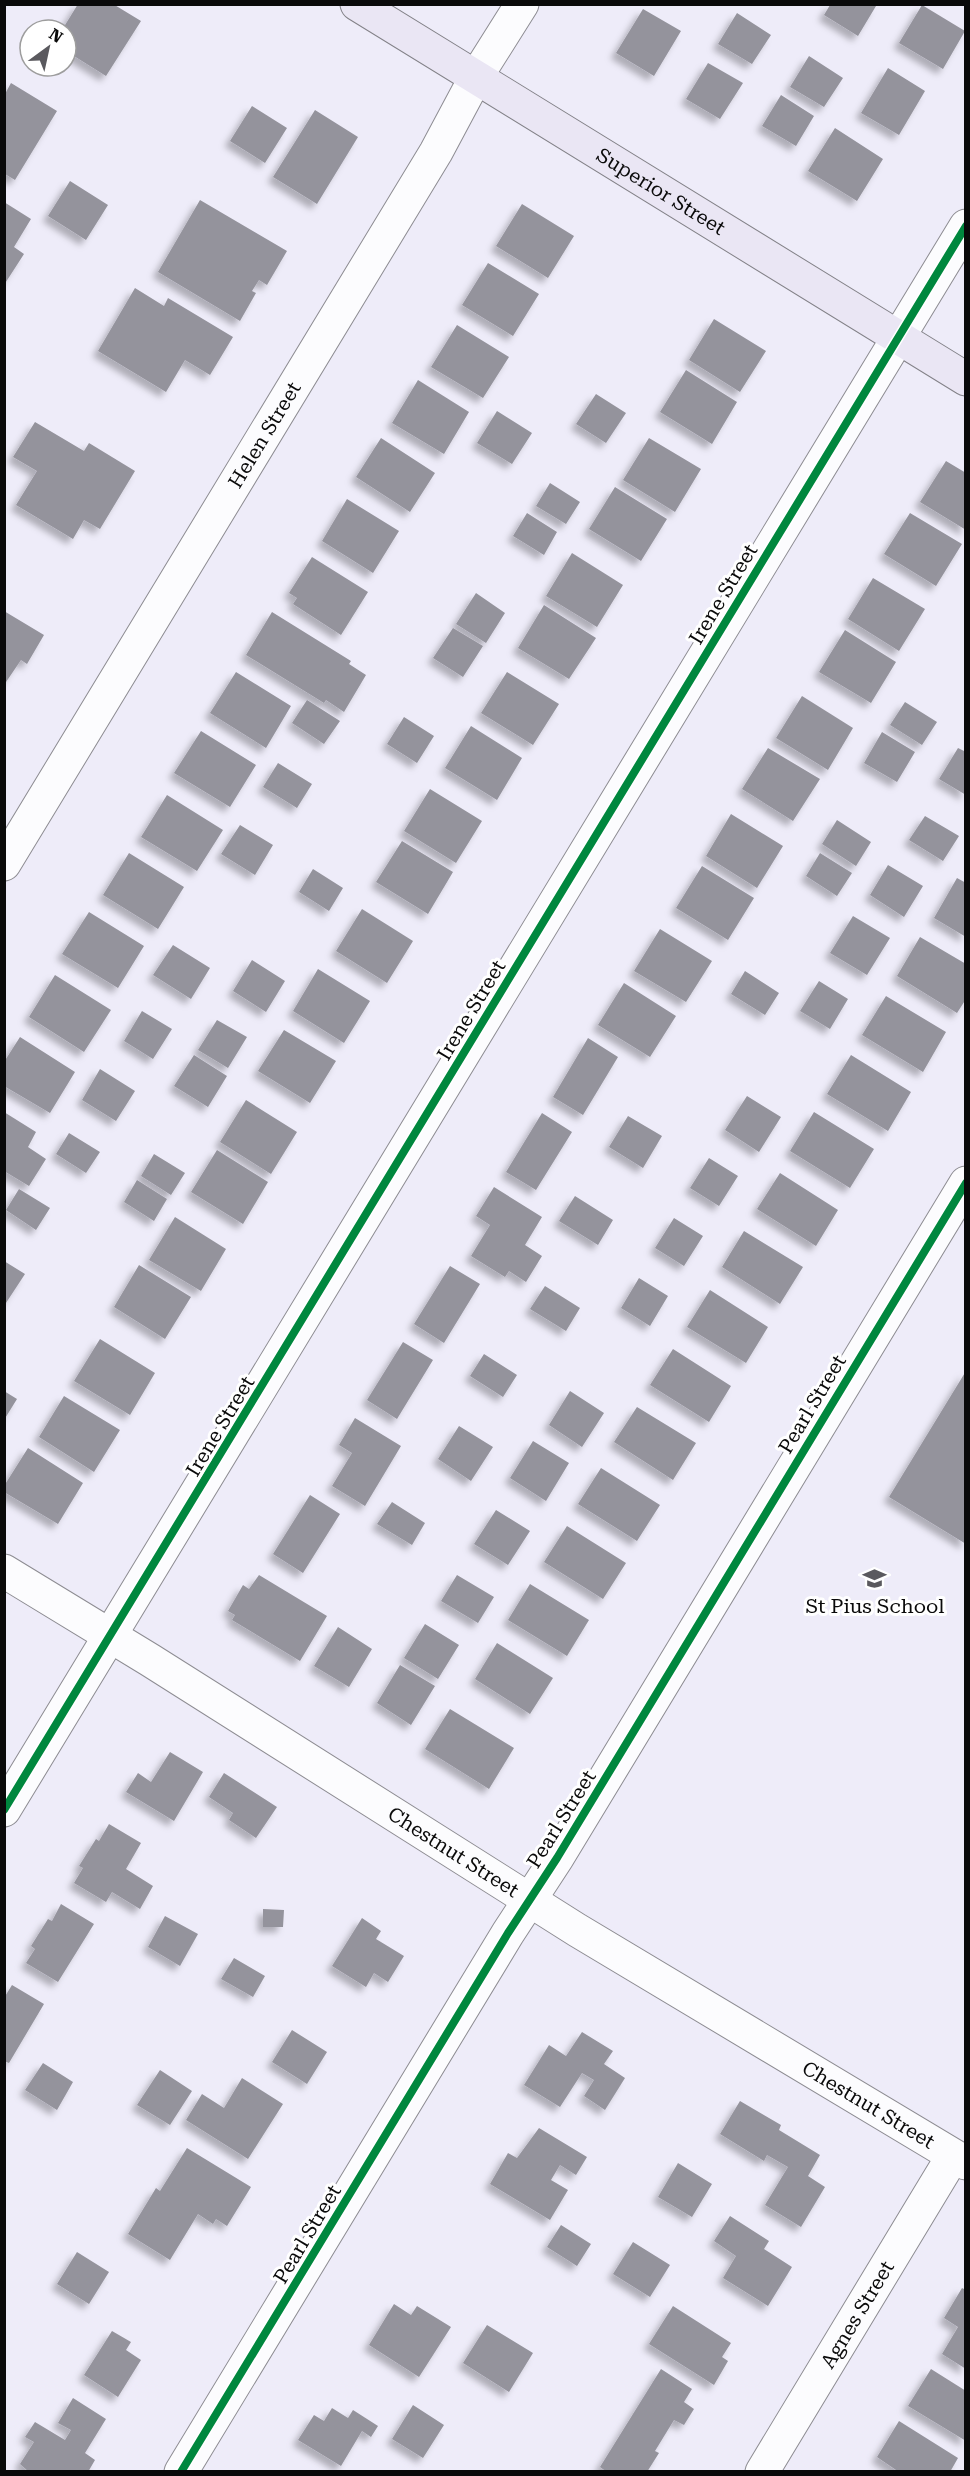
<svg xmlns="http://www.w3.org/2000/svg" width="970" height="2476" viewBox="0 0 970 2476" font-family="'Roboto Serif',serif">
	<style>
		.building { fill: #94939c; filter: url(#shadow) }
		.lines { fill: none; stroke-linecap: round; stroke-linejoin: round }
		.street-casing { stroke: #8d8c92; stroke-width: 35 }
		.secondary-casing { stroke: #838288; stroke-width: 35 }
		.street { stroke: #fcfcfe; stroke-width: 33 }
		.secondary { stroke: #eae6f4; stroke-width: 33 }
		.cycleway-casing { stroke: #fff; stroke-width: 11 }
		.cycleway { stroke: #00873e; stroke-width: 8 }
		.labels { text-anchor: middle; dominant-baseline: central; stroke-width: 6; stroke-linejoin: round; paint-order: stroke }
		.street-label { font-size: 20px; fill: #0a0a0a; stroke: #fff }
		.poi-label { font-size: 20px; fill: #0a0a0a; stroke: #fff }
	</style>
	<defs>
		<filter id="shadow"><feDropShadow dx="-5.5" dy="5.5" stdDeviation="3" flood-color="#0004"/></filter>
	</defs>
	<rect width="100%" height="100%" fill="#eeecf9"/>
	<!-- building -->
	<path class="building" d="M 78,4 L 113,4 L 141,21 L 106,76 L 66,51 L 66,30 L 62,30 Z
		M 830,5 L 874,5 L 876,6 L 858,36 L 824,15 Z
		M 922,5 L 965,31 L 943,69 L 899,43 Z
		M 643,9 L 681,31 L 654,76 L 616,53 Z
		M 737,13 L 771,35 L 752,64 L 718,44 Z
		M 809,56 L 843,78 L 824,107 L 790,87 Z
		M 708,63 L 743,83 L 720,119 L 686,99 Z
		M 888,68 L 925,91 L 899,135 L 861,113 Z
		M 11,83 L 57,111 L 15,180 L 5,174 L 5,94 Z
		M 781,95 L 814,116 L 796,146 L 762,126 Z
		M 252,106 L 287,128 L 265,163 L 230,141 Z
		M 315,110 L 358,137 L 317,204 L 273,177 Z
		M 835,128 L 883,159 L 857,201 L 808,171 Z
		M 70,181 L 108,205 L 86,240 L 48,216 Z
		M 200,200 L 287,251 L 267,285 L 259,280 L 252,291 L 256,293 L 240,321 L 158,272 Z
		M 4,202 L 31,219 L 14,247 L 24,254 L 4,285 Z
		M 522,204 L 574,236 L 548,278 L 496,246 Z
		M 488,263 L 539,294 L 513,336 L 462,305 Z
		M 135,288 L 164,306 L 168,298 L 233,337 L 210,375 L 185,360 L 166,392 L 98,351 Z
		M 714,319 L 766,351 L 740,392 L 689,360 Z
		M 457,325 L 509,357 L 483,398 L 431,367 Z
		M 686,370 L 737,402 L 712,444 L 660,412 Z
		M 418,380 L 469,412 L 444,454 L 392,423 Z
		M 596,394 L 626,413 L 606,443 L 576,424 Z
		M 497,411 L 532,433 L 512,464 L 477,443 Z
		M 35,422 L 84,451 L 89,443 L 135,471 L 100,529 L 84,520 L 73,539 L 16,505 L 37,471 L 13,457 Z
		M 381,438 L 435,473 L 410,512 L 356,477 Z
		M 649,438 L 701,469 L 675,512 L 623,480 Z
		M 946,461 L 966,473 L 966,530 L 920,502 Z
		M 550,483 L 580,502 L 566,524 L 536,506 Z
		M 615,487 L 667,519 L 641,561 L 589,529 Z
		M 347,499 L 399,531 L 373,573 L 322,541 Z
		M 527,513 L 557,532 L 544,555 L 513,536 Z
		M 910,513 L 962,544 L 936,586 L 884,554 Z
		M 572,553 L 623,585 L 597,627 L 546,596 Z
		M 312,557 L 368,592 L 341,635 L 293,604 L 297,598 L 289,593 Z
		M 873,578 L 925,609 L 899,651 L 848,619 Z
		M 476,593 L 505,613 L 486,643 L 456,624 Z
		M 544,605 L 596,638 L 569,679 L 518,648 Z
		M 4,611 L 44,635 L 27,664 L 21,660 L 4,685 Z
		M 272,612 L 351,661 L 349,664 L 366,675 L 344,712 L 326,700 L 324,703 L 246,655 Z
		M 453,628 L 483,646 L 463,677 L 433,658 Z
		M 845,630 L 896,662 L 871,703 L 819,672 Z
		M 236,672 L 291,706 L 266,748 L 210,713 Z
		M 507,672 L 559,704 L 533,745 L 481,713 Z
		M 802,696 L 853,728 L 828,770 L 776,738 Z
		M 307,700 L 340,721 L 324,744 L 292,723 Z
		M 905,702 L 937,722 L 922,745 L 890,725 Z
		M 404,717 L 434,736 L 417,763 L 387,744 Z
		M 471,726 L 522,758 L 497,800 L 445,768 Z
		M 201,731 L 256,765 L 230,807 L 174,773 Z
		M 882,732 L 915,752 L 897,782 L 864,763 Z
		M 768,748 L 820,779 L 793,821 L 742,789 Z
		M 958,748 L 966,752 L 966,795 L 939,779 Z
		M 278,763 L 312,784 L 297,808 L 263,787 Z
		M 430,789 L 482,821 L 456,863 L 404,831 Z
		M 167,795 L 223,830 L 197,871 L 141,837 Z
		M 731,814 L 783,846 L 757,888 L 706,856 Z
		M 925,816 L 959,836 L 943,861 L 909,840 Z
		M 837,820 L 871,842 L 856,866 L 822,844 Z
		M 240,825 L 273,845 L 255,875 L 221,854 Z
		M 402,841 L 453,872 L 428,914 L 376,882 Z
		M 129,853 L 184,887 L 158,929 L 103,895 Z
		M 820,853 L 852,873 L 837,896 L 806,876 Z
		M 888,865 L 923,886 L 904,917 L 870,895 Z
		M 702,866 L 754,898 L 728,940 L 676,908 Z
		M 313,869 L 343,888 L 329,911 L 299,892 Z
		M 957,878 L 966,883 L 966,937 L 934,918 Z
		M 362,909 L 413,941 L 387,983 L 336,951 Z
		M 89,912 L 144,946 L 118,988 L 62,954 Z
		M 853,916 L 890,938 L 867,975 L 830,953 Z
		M 660,929 L 712,961 L 686,1002 L 634,971 Z
		M 920,937 L 966,964 L 966,999 L 957,1013 L 897,976 Z
		M 173,945 L 210,968 L 191,999 L 153,975 Z
		M 252,960 L 285,981 L 266,1012 L 233,991 Z
		M 318,969 L 370,1001 L 344,1043 L 293,1011 Z
		M 745,971 L 779,993 L 765,1015 L 731,994 Z
		M 55,975 L 111,1010 L 84,1052 L 29,1017 Z
		M 819,981 L 848,999 L 830,1029 L 800,1011 Z
		M 624,983 L 676,1016 L 650,1057 L 598,1025 Z
		M 886,996 L 946,1032 L 923,1072 L 862,1035 Z
		M 142,1011 L 172,1029 L 153,1059 L 124,1041 Z
		M 217,1020 L 247,1037 L 228,1068 L 198,1050 Z
		M 284,1030 L 336,1061 L 310,1103 L 258,1071 Z
		M 20,1037 L 75,1072 L 50,1113 L 4,1086 L 4,1062 Z
		M 588,1038 L 618,1057 L 583,1115 L 553,1097 Z
		M 194,1055 L 227,1076 L 208,1107 L 174,1086 Z
		M 851,1055 L 911,1092 L 888,1131 L 827,1094 Z
		M 100,1069 L 135,1091 L 116,1121 L 82,1100 Z
		M 747,1096 L 781,1117 L 759,1152 L 725,1130 Z
		M 246,1100 L 297,1132 L 271,1174 L 220,1142 Z
		M 4,1112 L 36,1132 L 28,1147 L 46,1159 L 29,1186 L 4,1171 Z
		M 814,1112 L 874,1149 L 850,1188 L 790,1151 Z
		M 542,1113 L 572,1132 L 536,1190 L 506,1172 Z
		M 628,1116 L 662,1136 L 643,1168 L 609,1147 Z
		M 69,1133 L 100,1152 L 86,1173 L 56,1154 Z
		M 217,1150 L 268,1182 L 243,1224 L 191,1192 Z
		M 154,1154 L 185,1173 L 171,1195 L 141,1176 Z
		M 709,1158 L 738,1176 L 719,1206 L 690,1188 Z
		M 780,1173 L 838,1210 L 816,1246 L 757,1209 Z
		M 137,1180 L 167,1199 L 154,1221 L 124,1202 Z
		M 494,1187 L 542,1217 L 525,1245 L 542,1256 L 526,1282 L 509,1271 L 505,1277 L 471,1256 L 490,1225 L 476,1216 Z
		M 19,1189 L 50,1208 L 36,1230 L 6,1210 Z
		M 575,1196 L 613,1220 L 598,1245 L 559,1221 Z
		M 175,1217 L 226,1249 L 201,1291 L 149,1260 Z
		M 674,1218 L 703,1236 L 684,1266 L 655,1248 Z
		M 744,1231 L 803,1267 L 780,1304 L 722,1267 Z
		M 4,1261 L 25,1274 L 4,1306 Z
		M 139,1265 L 191,1297 L 165,1339 L 114,1307 Z
		M 450,1266 L 480,1284 L 444,1343 L 414,1324 Z
		M 639,1278 L 668,1296 L 650,1326 L 621,1308 Z
		M 545,1286 L 580,1308 L 566,1331 L 530,1309 Z
		M 710,1290 L 768,1327 L 746,1363 L 687,1327 Z
		M 100,1339 L 155,1373 L 130,1415 L 74,1381 Z
		M 403,1342 L 433,1360 L 397,1419 L 367,1400 Z
		M 673,1349 L 731,1386 L 709,1422 L 650,1385 Z
		M 484,1354 L 517,1375 L 503,1397 L 470,1376 Z
		M 966,1371 L 966,1544 L 889,1497 Z
		M 4,1391 L 17,1399 L 4,1420 Z
		M 570,1391 L 604,1413 L 582,1447 L 549,1425 Z
		M 64,1396 L 120,1430 L 94,1472 L 39,1437 Z
		M 637,1407 L 696,1443 L 673,1480 L 614,1442 Z
		M 355,1418 L 401,1446 L 365,1506 L 332,1486 L 352,1453 L 339,1445 Z
		M 459,1426 L 493,1447 L 471,1481 L 438,1459 Z
		M 533,1441 L 569,1463 L 546,1501 L 510,1478 Z
		M 28,1448 L 83,1483 L 58,1524 L 4,1492 L 4,1486 Z
		M 601,1468 L 660,1505 L 637,1541 L 578,1504 Z
		M 310,1495 L 340,1514 L 303,1573 L 273,1554 Z
		M 392,1502 L 425,1523 L 412,1545 L 377,1524 Z
		M 496,1510 L 530,1531 L 508,1565 L 474,1544 Z
		M 567,1526 L 626,1563 L 603,1599 L 544,1562 Z
		M 259,1575 L 327,1616 L 300,1661 L 232,1620 L 235,1615 L 228,1611 L 243,1585 L 249,1589 Z
		M 457,1575 L 494,1597 L 478,1623 L 441,1601 Z
		M 530,1584 L 589,1620 L 567,1656 L 508,1620 Z
		M 425,1624 L 459,1645 L 438,1679 L 404,1658 Z
		M 338,1627 L 372,1649 L 349,1687 L 314,1666 Z
		M 497,1643 L 553,1678 L 530,1714 L 475,1679 Z
		M 400,1665 L 435,1686 L 411,1725 L 377,1703 Z
		M 450,1709 L 514,1748 L 489,1789 L 425,1749 Z
		M 170,1752 L 203,1772 L 174,1821 L 126,1792 L 138,1773 L 151,1782 Z
		M 224,1773 L 277,1807 L 256,1838 L 229,1820 L 233,1813 L 209,1797 Z
		M 109,1824 L 141,1843 L 126,1869 L 153,1886 L 140,1909 L 112,1892 L 106,1902 L 74,1883 L 83,1868 L 79,1866 L 96,1839 L 99,1841 Z
		M 61,1904 L 94,1924 L 58,1982 L 26,1963 L 35,1949 L 31,1946 L 48,1919 L 52,1921 Z
		M 263,1909 L 284,1910 L 283,1927 L 263,1927 Z
		M 165,1916 L 198,1934 L 180,1966 L 148,1947 Z
		M 362,1918 L 381,1931 L 376,1939 L 404,1956 L 388,1982 L 374,1973 L 366,1987 L 332,1966 Z
		M 234,1958 L 265,1976 L 253,1997 L 221,1979 Z
		M 12,1985 L 44,2004 L 9,2063 L 4,2061 L 4,1998 Z
		M 292,2030 L 327,2052 L 307,2084 L 272,2062 Z
		M 582,2032 L 613,2051 L 604,2064 L 625,2078 L 605,2110 L 584,2096 L 594,2080 L 582,2073 L 560,2107 L 524,2085 L 549,2045 L 566,2056 Z
		M 43,2063 L 73,2082 L 57,2110 L 25,2090 Z
		M 160,2070 L 192,2091 L 170,2125 L 137,2105 Z
		M 242,2078 L 283,2104 L 248,2159 L 186,2120 L 202,2094 L 224,2108 Z
		M 740,2101 L 781,2125 L 779,2130 L 820,2155 L 808,2176 L 825,2187 L 801,2227 L 765,2205 L 788,2167 L 767,2155 L 764,2161 L 720,2134 Z
		M 539,2128 L 587,2157 L 576,2175 L 560,2165 L 551,2180 L 568,2190 L 550,2220 L 490,2184 L 508,2153 L 517,2158 Z
		M 187,2148 L 251,2187 L 227,2226 L 216,2219 L 213,2224 L 198,2214 L 170,2260 L 128,2234 L 156,2188 L 160,2191 Z
		M 678,2163 L 712,2184 L 692,2217 L 658,2197 Z
		M 730,2216 L 769,2241 L 764,2249 L 792,2267 L 768,2306 L 723,2278 L 736,2256 L 714,2241 Z
		M 561,2225 L 591,2244 L 577,2266 L 547,2247 Z
		M 633,2242 L 670,2265 L 650,2297 L 613,2274 Z
		M 77,2252 L 109,2272 L 89,2304 L 57,2284 Z
		M 962,2288 L 966,2290 L 966,2369 L 942,2354 L 958,2327 L 944,2318 Z
		M 394,2304 L 411,2315 L 417,2306 L 451,2327 L 419,2377 L 369,2345 Z
		M 673,2306 L 731,2343 L 722,2357 L 728,2361 L 714,2385 L 649,2344 Z
		M 487,2325 L 533,2353 L 509,2392 L 463,2363 Z
		M 112,2331 L 131,2342 L 126,2350 L 141,2360 L 118,2397 L 84,2375 Z
		M 661,2369 L 692,2389 L 684,2402 L 694,2409 L 684,2425 L 674,2420 L 655,2451 L 659,2453 L 647,2472 L 607,2472 L 600,2467 Z
		M 931,2369 L 966,2391 L 966,2441 L 908,2406 Z
		M 73,2398 L 106,2419 L 85,2453 L 95,2460 L 88,2472 L 29,2472 L 20,2464 L 34,2442 L 25,2437 L 35,2422 L 65,2440 L 71,2430 L 58,2423 Z
		M 413,2405 L 444,2425 L 423,2458 L 392,2439 Z
		M 332,2408 L 348,2418 L 353,2410 L 378,2426 L 371,2437 L 362,2431 L 341,2466 L 298,2440 L 314,2415 L 324,2421 Z
		M 899,2421 L 958,2458 L 950,2472 L 899,2472 L 877,2457 Z"/>
	<g class="lines">
		<defs>
			<g id="street">
				<path id="s1" d="M 4,864 L 436,152 L 476,77 L 522,4"/>
				<path id="s2" d="M 4,1571 L 150,1660 L 577,1930 L 966,2163"/>
				<path d="M 4,1810 L 966,226"/>
				<path d="M 181,2472 L 508,1933 L 557,1858 L 966,1183"/>
				<path id="s3" d="M 762,2472 L 953,2156"/>
			</g>
			<g id="secondary">
				<path id="s4" d="M 357,4 L 966,379"/>
			</g>
		</defs>
		<!-- street casing -->
		<use href="#street" class="street-casing"/>
		<!-- secondary casing -->
		<use href="#secondary" class="secondary-casing"/>
		<!-- street -->
		<use href="#street" class="street"/>
		<!-- secondary -->
		<use href="#secondary" class="secondary"/>
		<defs>
			<path id="cycleway" d="M 4,1810 L 966,226
				M 181,2472 L 508,1933 L 557,1858 L 966,1183"/>
		</defs>
		<!-- cycleway casing -->
		<use href="#cycleway" class="cycleway-casing"/>
		<!-- cycleway -->
		<use href="#cycleway" class="cycleway"/>
	</g>
	<!-- icons -->
	<defs>
		<symbol id="school-bare" viewBox="-9 -9 18 18"><path d="M0-5L7-2L0 1L-7-2ZM-4 1L0 2.5L4 1V4Q0 6-4 4Z" fill="#5a595e" stroke="#fff" stroke-width="2.5" paint-order="stroke"/></symbol>
	</defs>
	<g fill-rule="evenodd">
		<use href="#school-bare" x="858" y="1562" width="33" height="33"/>
	</g>
	<g class="labels">
		<!-- street labels -->
		<g class="street-label">
			<text stroke="none"><textPath href="#s4" startOffset="357">Superior Street</textPath></text>
			<text stroke="none"><textPath href="#s1" startOffset="502">Helen Street</textPath></text>
			<text transform="translate(723 594) rotate(-59)">Irene Street</text>
			<text transform="translate(471 1010) rotate(-59)">Irene Street</text>
			<text transform="translate(812 1404) rotate(-59)">Pearl Street</text>
			<text transform="translate(220 1426) rotate(-59)">Irene Street</text>
			<text transform="translate(561 1819) rotate(-58)">Pearl Street</text>
			<text stroke="none"><textPath href="#s2" startOffset="530">Chestnut Street</textPath></text>
			<text stroke="none"><textPath href="#s2" startOffset="1016">Chestnut Street</textPath></text>
			<text transform="translate(307 2234) rotate(-59)">Pearl Street</text>
			<text stroke="none"><textPath href="#s3" startOffset="184">Agnes Street</textPath></text>
		</g>
		<!-- poi labels -->
		<g class="poi-label">
			<text x="875" y="1606">St Pius School</text>
		</g>
	</g>
	<!-- border -->
	<rect width="970" height="2476" fill="none" stroke="#0a0a0a" stroke-width="12"/>
	<!-- north arrow -->
	<g transform="translate(48 48) rotate(33)"><circle r="28" fill="#ffffff" stroke="#9d9d9d" stroke-width="1.5"/>
	<path d="M0-4.5L10 22L0 15L-10 22Z" fill="#5a595e"/>
	<text y="-9" font-size="16" font-weight="bold" text-anchor="middle" fill="#0a0a0a">N</text>
	</g>
</svg>
